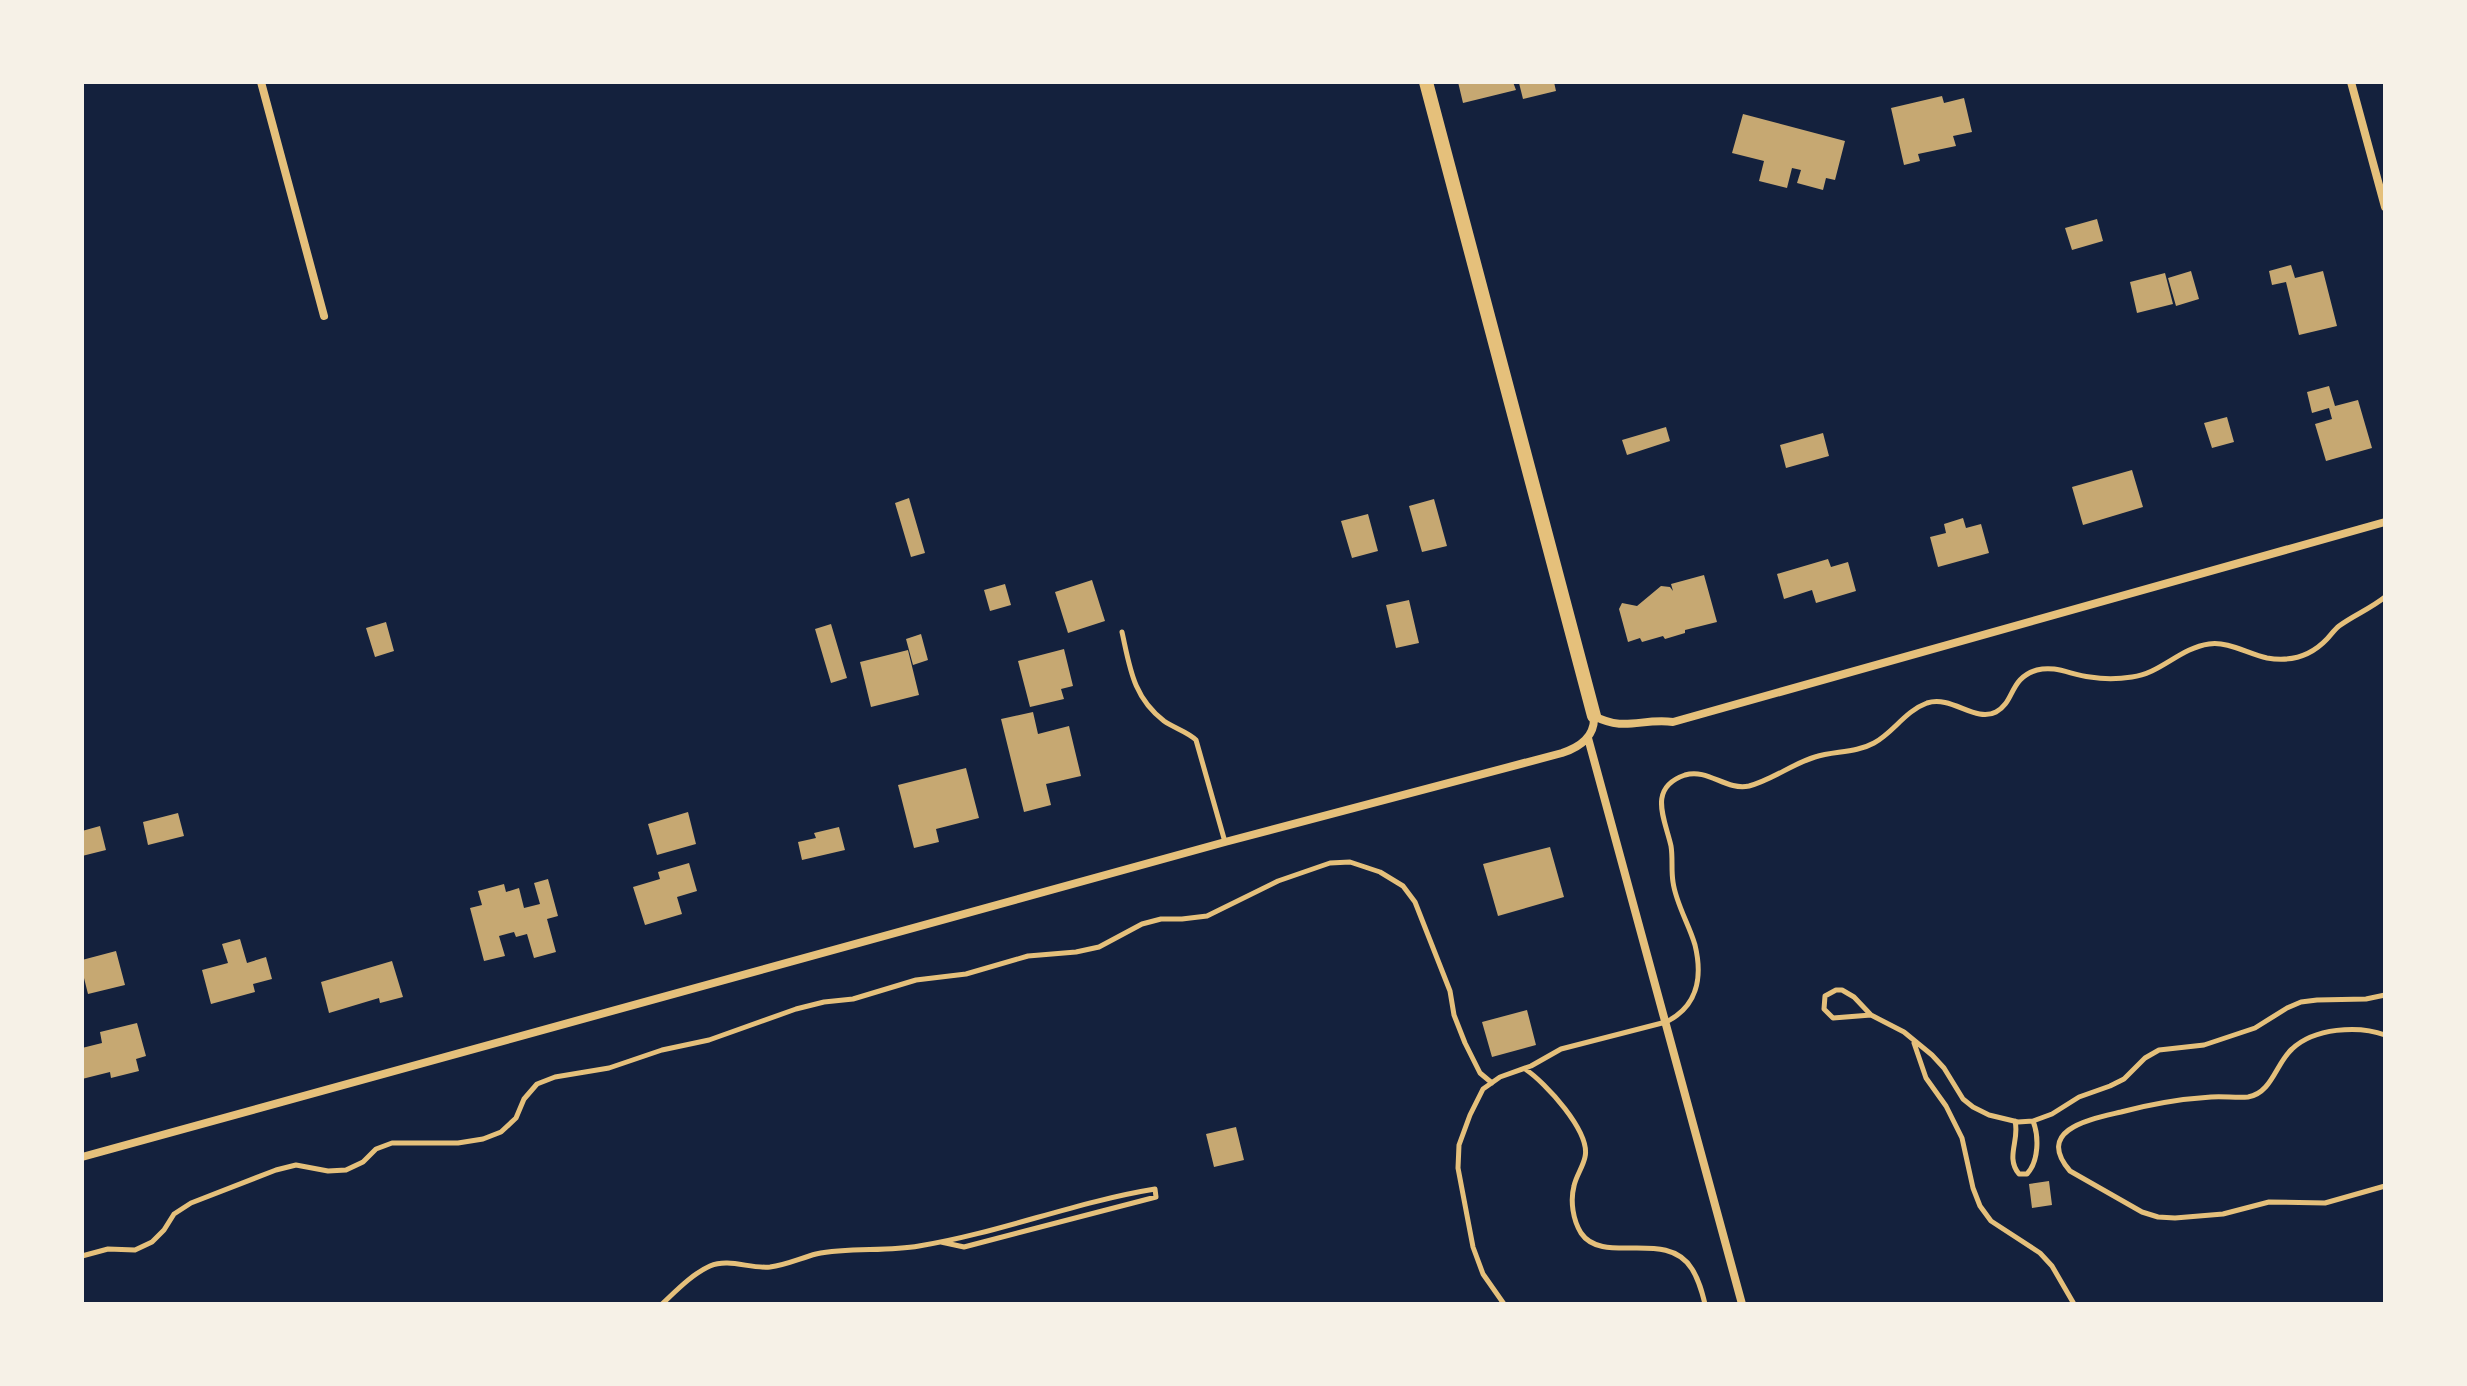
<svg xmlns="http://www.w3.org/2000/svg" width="2467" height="1386" viewBox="0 0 2467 1386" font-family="Montserrat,sans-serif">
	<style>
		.building { fill: #c6a872 }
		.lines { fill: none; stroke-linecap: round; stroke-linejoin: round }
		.service { stroke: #e5c07b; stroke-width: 5 }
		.minor { stroke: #e5c07b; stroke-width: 8 }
		.tertiary { stroke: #e5c07b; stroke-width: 14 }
	</style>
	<rect width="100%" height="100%" fill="#14213d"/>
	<!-- building -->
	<path class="building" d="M 1458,82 L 1513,82 L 1516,90 L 1463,103 Z
		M 1525,82 L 1554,82 L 1556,91 L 1523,99 L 1519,83 Z
		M 1942,96 L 1944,103 L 1964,98 L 1972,132 L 1953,136 L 1956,146 L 1918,154 L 1920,161 L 1904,165 L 1891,108 Z
		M 1743,114 L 1845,141 L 1835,180 L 1826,178 L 1823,190 L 1797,183 L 1801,170 L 1792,168 L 1787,188 L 1759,181 L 1764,161 L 1732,153 Z
		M 2097,219 L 2103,241 L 2072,250 L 2065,228 Z
		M 2291,265 L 2295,278 L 2323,271 L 2337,326 L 2299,335 L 2286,282 L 2272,285 L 2269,271 Z
		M 2191,271 L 2199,299 L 2176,306 L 2168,278 Z
		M 2165,273 L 2173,304 L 2137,313 L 2130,282 Z
		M 2329,386 L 2335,406 L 2358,400 L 2372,448 L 2326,461 L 2315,424 L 2332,419 L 2329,408 L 2312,413 L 2307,392 Z
		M 2227,417 L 2234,442 L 2212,448 L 2204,423 Z
		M 1666,427 L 1670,441 L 1627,455 L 1622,440 Z
		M 1823,433 L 1829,456 L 1786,468 L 1780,445 Z
		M 2132,470 L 2143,507 L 2083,525 L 2072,487 Z
		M 909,498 L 925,553 L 911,557 L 895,503 Z
		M 1434,499 L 1447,546 L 1422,552 L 1409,506 Z
		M 1368,514 L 1378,551 L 1352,558 L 1341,521 Z
		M 1963,518 L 1966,528 L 1981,524 L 1989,553 L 1938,567 L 1930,537 L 1946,533 L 1944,524 Z
		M 1828,559 L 1831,567 L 1848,562 L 1856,591 L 1816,603 L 1812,590 L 1784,599 L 1777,574 Z
		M 1704,575 L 1717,622 L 1685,630 L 1685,633 L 1665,639 L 1663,636 L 1642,642 L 1640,638 L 1628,642 L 1619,609 L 1622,603 L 1637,606 L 1661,586 L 1670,587 L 1673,591 L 1671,584 Z
		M 1092,580 L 1105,621 L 1068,633 L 1055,592 Z
		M 1005,584 L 1011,605 L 990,611 L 984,590 Z
		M 1409,600 L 1419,643 L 1396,648 L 1386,605 Z
		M 386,622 L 394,651 L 375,657 L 366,628 Z
		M 831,624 L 847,678 L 831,683 L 815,629 Z
		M 921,634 L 928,660 L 913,665 L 906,639 Z
		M 1064,649 L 1073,686 L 1061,689 L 1064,699 L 1030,707 L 1018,661 Z
		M 908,650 L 919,695 L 871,707 L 860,662 Z
		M 1033,712 L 1038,734 L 1069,726 L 1081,776 L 1046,784 L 1051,805 L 1024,812 L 1001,719 Z
		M 966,768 L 979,818 L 936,829 L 939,842 L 914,848 L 898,785 Z
		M 688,812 L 696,844 L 657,855 L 648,824 Z
		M 178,813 L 184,836 L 148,845 L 143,822 Z
		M 100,826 L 106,850 L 82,856 L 82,831 Z
		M 839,827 L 845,850 L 802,860 L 798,842 L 816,838 L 814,833 Z
		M 1550,847 L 1564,897 L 1498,916 L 1483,864 Z
		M 689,863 L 697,891 L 677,897 L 682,914 L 645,925 L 633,887 L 660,879 L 658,872 Z
		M 548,879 L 558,916 L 547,919 L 556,952 L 534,958 L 527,934 L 516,937 L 514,932 L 499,936 L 505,956 L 484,961 L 470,908 L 482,905 L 478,891 L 504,884 L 506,892 L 519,888 L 524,908 L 540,904 L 534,883 Z
		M 240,939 L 247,963 L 266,957 L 272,979 L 253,984 L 255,992 L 211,1004 L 202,970 L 228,963 L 222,944 Z
		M 116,951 L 125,985 L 88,994 L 82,970 L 82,960 Z
		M 392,961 L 403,997 L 380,1003 L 379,998 L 329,1013 L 321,982 Z
		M 1527,1010 L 1536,1045 L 1492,1057 L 1482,1022 Z
		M 137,1023 L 146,1056 L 136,1059 L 139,1071 L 111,1078 L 110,1072 L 82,1079 L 82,1048 L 102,1043 L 100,1032 Z
		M 1236,1127 L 1244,1160 L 1214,1167 L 1206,1134 Z
		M 2049,1181 L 2052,1205 L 2032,1208 L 2029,1184 Z"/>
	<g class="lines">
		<!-- service -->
		<path class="service" d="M 1122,632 C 1130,668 1133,697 1164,721 C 1174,728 1188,732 1196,740 L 1225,842
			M 1871,1015 L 1833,1018 L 1824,1009 L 1825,996 L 1836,990 L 1842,990 L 1854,997 L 1871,1015 L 1904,1032 L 1932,1055 L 1944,1068 L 1963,1099 L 1973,1107 L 1989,1115 L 2018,1122 L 2033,1121 L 2052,1114 L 2079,1097 L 2110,1086 L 2124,1079 L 2145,1058 L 2159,1050 L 2204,1045 L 2255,1028 L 2287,1008 L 2301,1002 L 2317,1000 L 2366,999 L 2385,995
			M 2385,1035 C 2358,1025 2314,1028 2292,1049 C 2276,1063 2272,1093 2248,1097 C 2236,1098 2223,1096 2211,1097 C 2180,1099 2151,1104 2121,1112 C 2092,1119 2034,1129 2070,1171 L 2142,1212 L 2158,1217 L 2175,1218 L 2223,1214 L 2269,1202 L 2325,1203 L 2385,1186
			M 1914,1043 L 1926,1078 L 1946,1106 L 1962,1138 L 1973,1188 L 1980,1206 L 1991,1221 L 2040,1253 L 2052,1266 L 2074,1304
			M 1525,1069 C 1545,1082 1591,1132 1585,1157 C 1583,1167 1576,1176 1574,1186 C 1570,1201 1573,1220 1581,1233 C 1603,1266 1667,1228 1692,1269 C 1699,1280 1702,1292 1705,1304
			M 2015,1121 C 2020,1140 2005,1157 2019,1174 L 2027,1174 C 2039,1161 2039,1136 2033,1121
			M 82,1256 L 108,1249 L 135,1250 L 152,1242 L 164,1230 L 174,1214 L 191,1203 L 276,1170 L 296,1165 L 328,1171 L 346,1170 L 363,1162 L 376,1149 L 392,1143 L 458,1143 L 483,1139 L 501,1132 L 516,1118 L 524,1099 L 537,1084 L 555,1077 L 609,1068 L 662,1050 L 709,1040 L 796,1009 L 824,1002 L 853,999 L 916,980 L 966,974 L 1028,956 L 1076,952 L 1099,947 L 1142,924 L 1161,919 L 1182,919 L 1207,916 L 1278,881 L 1330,863 L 1350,862 L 1380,872 L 1403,886 L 1415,902 L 1450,991 L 1454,1015 L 1465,1043 L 1480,1073 L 1492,1083
			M 662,1304 C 676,1291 692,1274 710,1266 C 729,1258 750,1269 770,1267 C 786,1265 801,1258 816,1254 C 850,1247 885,1252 919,1246 C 999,1233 1075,1202 1155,1189 L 1156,1197 L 964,1247 L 941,1242
			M 1504,1304 L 1483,1274 L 1473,1247 L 1458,1168 L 1459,1145 L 1470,1115 L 1483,1089 L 1500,1077 L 1531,1066 L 1561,1049 L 1666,1022 C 1697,1007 1703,978 1695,945 C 1689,924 1676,904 1673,882 C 1671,870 1673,858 1671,846 C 1665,819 1647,788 1685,775 C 1708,768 1726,791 1749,786 C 1772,780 1792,764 1815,757 C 1834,751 1856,753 1874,743 C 1893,733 1905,711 1927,703 C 1952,695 1975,723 1996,712 C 2015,702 2009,678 2037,670 C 2056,665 2071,675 2090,677 C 2102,679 2119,679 2132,677 C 2160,674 2180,648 2209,644 C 2228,641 2248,654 2267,658 C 2290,662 2310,657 2327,639 C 2331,635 2334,630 2339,626 C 2354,615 2370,609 2385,597"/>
		<!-- minor -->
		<path class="minor" d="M 261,82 L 324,316
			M 2351,82 L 2385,207
			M 1588,738 L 1742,1304
			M 82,1157 L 1225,842 L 1562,753 C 1580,747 1595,737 1594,716 C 1625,732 1641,718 1673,722 L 2385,522"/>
		<!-- tertiary -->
		<path class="tertiary" d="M 1426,82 L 1594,716"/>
	</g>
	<!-- border -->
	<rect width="2467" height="1386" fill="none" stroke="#f6f1e7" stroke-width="168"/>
</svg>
